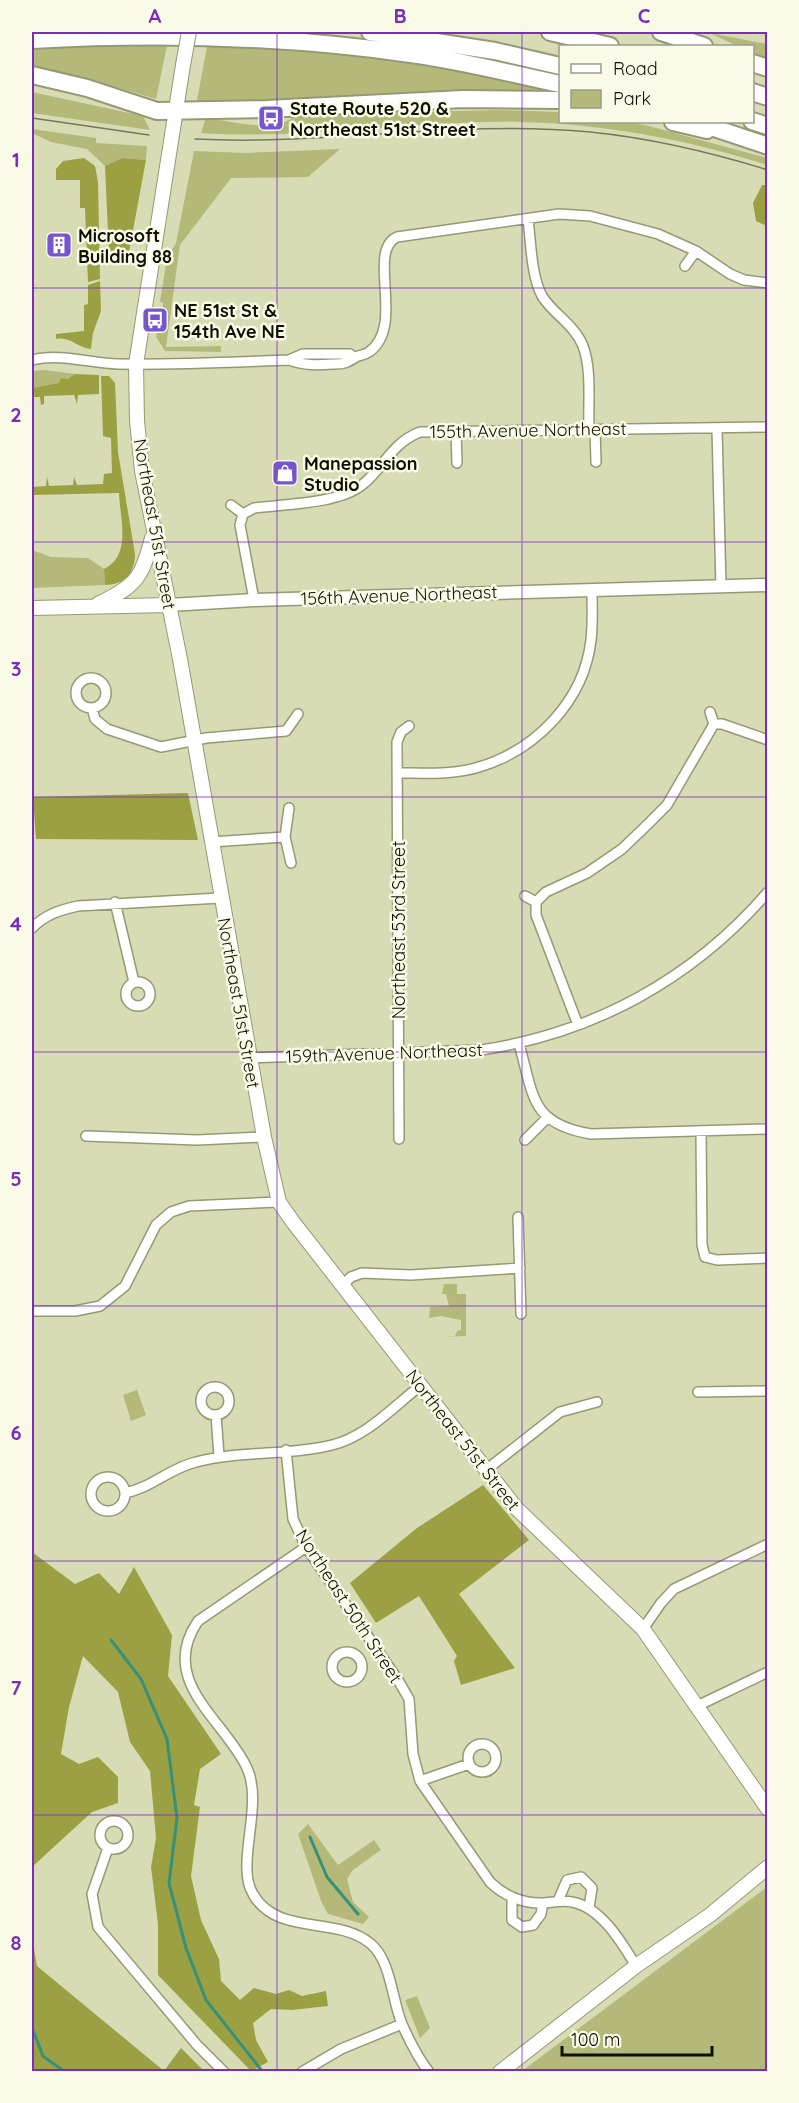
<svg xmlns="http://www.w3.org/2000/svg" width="799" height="2103" viewBox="0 0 799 2103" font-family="Quicksand,sans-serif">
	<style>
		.green { fill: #b4b979 }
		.forest { fill: #9ba043 }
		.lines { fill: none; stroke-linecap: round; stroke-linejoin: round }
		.stream { stroke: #379078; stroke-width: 3 }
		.minor-casing { stroke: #969973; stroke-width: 12 }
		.tertiary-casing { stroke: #969973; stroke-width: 15 }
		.secondary-casing { stroke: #969973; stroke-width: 16 }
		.motorway-casing { stroke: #969973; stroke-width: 20 }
		.minor { stroke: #fff; stroke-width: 9 }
		.tertiary { stroke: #fff; stroke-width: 12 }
		.secondary { stroke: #fff; stroke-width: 14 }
		.motorway { stroke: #fff; stroke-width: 16 }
		.tram { stroke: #75785d; stroke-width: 1.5 }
		.secondary-bridge-casing { stroke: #969973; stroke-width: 16; stroke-linecap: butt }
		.secondary-bridge { stroke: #fff; stroke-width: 14 }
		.grid { fill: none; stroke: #7b2cbf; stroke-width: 1.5; stroke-opacity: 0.55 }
		.labels { text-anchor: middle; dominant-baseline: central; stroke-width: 5; stroke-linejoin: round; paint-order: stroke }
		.poi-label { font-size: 18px; font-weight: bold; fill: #0f1003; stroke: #f9fbe7; text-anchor: start }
		.street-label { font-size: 18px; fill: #0f1003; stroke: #f9fbe7 }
		.neatline { fill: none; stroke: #7b2cbf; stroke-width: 2 }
		.grid-label { font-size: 20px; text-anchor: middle; font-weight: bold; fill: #7b2cbf }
	</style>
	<rect width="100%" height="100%" fill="#d8dcb4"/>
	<!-- green -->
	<path class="green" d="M 710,33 L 767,44 L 767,59 L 753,53 L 752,46 L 737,46 Z
		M 168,41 L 156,99 L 95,81 L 32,69 L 32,48 Z
		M 208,41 L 424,63 L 560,91 L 464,91 L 199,102 L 197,100 Z
		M 32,92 L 143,116 L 150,130 L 32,113 Z
		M 497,110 L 560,112 L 560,122 L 626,122 L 645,125 L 767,158 L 767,165 C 689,140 605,124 522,122 C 415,120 308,140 201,133 L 205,120 L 212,119 C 238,122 276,134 296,115 Z
		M 32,129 L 96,138 L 96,143 L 147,146 L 146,160 L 122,158 L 105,166 L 87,149 L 51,142 L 32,133 Z
		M 340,149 L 308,177 L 231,178 L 180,245 L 166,347 L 221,346 L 221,352 L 165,351 L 156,337 L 159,315 L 162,315 L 163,303 L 160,302 L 167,258 L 176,243 L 194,151 L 245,153 Z
		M 44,370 L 75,374 L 59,383 L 32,388 L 32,371 Z
		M 32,550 L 51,557 L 88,558 L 104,569 L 105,585 L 32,588 Z
		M 444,1284 L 457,1284 L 457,1294 L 466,1294 L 466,1336 L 443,1337 L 455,1336 L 457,1331 L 461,1330 L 461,1320 L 441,1316 L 429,1318 L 430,1307 L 449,1306 L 446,1294 L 442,1294 Z
		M 137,1390 L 146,1415 L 131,1421 L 123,1395 Z
		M 308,1824 L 338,1865 L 374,1840 L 381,1850 L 353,1870 L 347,1879 L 353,1902 L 369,1917 L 363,1924 L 328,1914 L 321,1901 L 298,1834 Z
		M 767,1887 L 767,2071 L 522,2071 Z
		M 417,1996 L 430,2028 L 420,2038 L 405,2000 Z"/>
	<!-- forest -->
	<path class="forest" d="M 84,158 L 95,166 L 98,182 L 100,279 L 88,282 L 85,208 L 80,208 L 80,180 L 56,180 L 56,169 L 63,161 Z
		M 122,158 L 146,160 L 129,252 L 109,254 L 105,166 Z
		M 762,185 L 767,185 L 767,226 L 756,221 L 753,203 Z
		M 100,281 L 101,311 L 93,333 L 91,349 C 78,348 70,336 56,339 L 56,334 L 84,331 L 84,305 L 88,304 L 88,285 Z
		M 75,374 L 99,375 L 99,394 L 78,395 L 77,404 L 74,395 L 44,396 L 44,404 L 41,405 L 40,397 L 32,397 L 32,388 L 59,383 L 61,378 L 67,379 Z
		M 101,376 L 109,376 L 115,383 L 118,452 L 135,554 C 135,573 124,585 105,585 L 104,569 C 132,555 120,519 119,493 L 32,495 L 32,487 L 46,486 L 47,477 L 49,486 L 73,485 L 74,477 L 77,485 L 103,484 L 104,474 L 112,473 L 111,438 L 103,436 Z
		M 188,793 L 198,840 L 36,839 L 33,797 Z
		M 483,1485 L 529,1540 L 459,1594 L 515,1668 L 461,1685 L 454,1661 L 457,1656 L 419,1596 L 376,1623 L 350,1583 L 417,1528 Z
		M 32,1552 L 75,1584 L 99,1573 L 119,1594 L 134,1567 L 172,1635 L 168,1676 L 221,1754 L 200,1769 L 194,1805 L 200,1807 L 191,1876 L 201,1920 L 219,1959 L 221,1981 L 240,2000 L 254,1988 L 276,1994 L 289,1990 L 302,1996 L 326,1991 L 328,2006 L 292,2010 L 271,2009 L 253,2023 L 256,2040 L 268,2062 L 251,2071 L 158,1975 L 158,1924 L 151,1867 L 156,1838 L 150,1771 L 130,1742 L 118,1692 L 83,1656 L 69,1707 L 61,1754 L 79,1764 L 98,1757 L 118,1777 L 118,1803 L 92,1812 L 32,1867 Z
		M 32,1937 L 37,1966 L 164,2071 L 181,2048 L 204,2071 L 32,2071 Z"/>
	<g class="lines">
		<!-- stream -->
		<path class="stream" d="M 111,1640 L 141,1679 L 167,1739 L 177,1818 L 169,1883 L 186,1948 L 206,2000 L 262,2071
			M 310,1837 L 327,1877 L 358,1914
			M 32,2028 L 43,2056 L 65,2072"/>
		<defs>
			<path id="minor" d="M 528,219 C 531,242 531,275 542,296 C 553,314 575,325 583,346 C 592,370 588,403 589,428
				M 685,266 L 696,251
				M 32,360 C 59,353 90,363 118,364 C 175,365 233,362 289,360 L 303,354 L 350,354 L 354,358
				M 289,360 C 305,366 318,365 335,364 C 345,364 348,362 356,357 C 360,355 365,355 369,352 C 406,326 366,251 397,237 L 559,214 L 590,216 L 658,234 L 696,251 L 730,274 L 744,280 L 768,283
				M 595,429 L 596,462
				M 717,429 L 721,587
				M 456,431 L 457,463
				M 231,505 L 243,514
				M 243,514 L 254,508 C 285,504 338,504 362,485 C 385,467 390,444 420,432 L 768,427
				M 243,514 L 240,525 L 254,600
				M76 693a15 15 0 1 1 30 0a15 15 0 1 1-30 0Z
				M 92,708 L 95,719 L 107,729 L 161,747 L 206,738 L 286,731 L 298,714
				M 710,712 L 714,724
				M 714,724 L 722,724 L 768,740
				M 397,773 C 424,773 454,775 479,767 C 536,750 584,701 591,640 C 593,624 592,606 592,590
				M 289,808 L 285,837 L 291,863
				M 211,842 L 285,837
				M 525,896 L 536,902
				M 115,902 L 134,982
				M 536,902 L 546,892 L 587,873 L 622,849 L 647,825 L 667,805 L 714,724
				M 536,902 L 536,915 L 578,1025
				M 32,928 C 45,915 59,910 78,906 L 220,898
				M126 994a12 12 0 1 1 24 0a12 12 0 1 1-24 0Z
				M 519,1044 C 534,1096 530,1124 591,1134 L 768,1129
				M 250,1058 L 481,1050 C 594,1033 693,979 768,892
				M 701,1131 L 702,1245 L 705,1257
				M 86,1136 L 197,1140 L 264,1137
				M 399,1139 L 397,742 L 401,732 L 409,726
				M 525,1140 L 546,1119
				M 518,1217 L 521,1314
				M 705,1257 L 717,1260 L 768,1258
				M 342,1286 L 351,1277 L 362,1273 L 411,1275 L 520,1268
				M 32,1311 L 75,1311 L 100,1306 L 125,1286 L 156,1225 L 171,1212 L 189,1206 L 279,1202
				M201 1401a14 14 0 1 1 28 0a14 14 0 1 1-28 0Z
				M 698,1392 L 768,1391
				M 216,1415 L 219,1456
				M 286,1450 L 293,1519 L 306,1547 L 398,1680 L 409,1699 L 413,1754 L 420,1781 L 490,1882 C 504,1896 524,1904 544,1903 C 554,1902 563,1900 572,1902 C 601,1907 622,1943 636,1966
				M 486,1470 L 560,1412 L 597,1402
				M91 1494a17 17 0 1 1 34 0a17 17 0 1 1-34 0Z
				M 125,1493 C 151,1488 170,1468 196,1462 C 241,1450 288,1456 332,1445 C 366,1437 393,1407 420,1386
				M 306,1547 L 198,1621 C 157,1681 224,1719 247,1768 C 264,1805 235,1865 253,1894 C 277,1937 337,1915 371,1944 C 391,1961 392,2000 402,2024 C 409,2040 418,2058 429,2072
				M 643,1629 L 661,1603 L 674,1589 L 768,1544
				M332 1667a15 15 0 1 1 30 0a15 15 0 1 1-30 0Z
				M 697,1706 L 768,1672
				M468 1758a14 14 0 1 1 28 0a14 14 0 1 1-28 0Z
				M 420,1781 L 469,1764
				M100 1835a14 14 0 1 1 28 0a14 14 0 1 1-28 0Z
				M 108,1848 L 92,1894 L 98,1927 L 197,2045 L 224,2072
				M 512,1897 L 512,1920 L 522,1927 L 533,1925 L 541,1914 L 543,1903
				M 558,1901 L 567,1880 L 581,1877 L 592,1888 L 589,1908
				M 302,2072 L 341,2049 L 402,2024"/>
			<path id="tertiary" d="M 169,605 L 254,600 L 768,585"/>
			<path id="secondary" d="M 183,65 L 136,364 L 137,421 L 142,471 L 180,659 L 264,1137 L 279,1202 L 293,1222 L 516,1508 L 643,1629 L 768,1809
				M 98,604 C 136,586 142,578 152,538
				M 32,608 L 169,605
				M 500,2072 L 636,1966 L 710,1915 L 768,1867"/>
			<path id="motorway" d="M 370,32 L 495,51 L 560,66
				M 550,32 L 610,46
				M 661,32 L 704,46
				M 32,40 C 161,33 289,36 418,55 C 466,62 513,74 560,84
				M 752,63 L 768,68
				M 32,75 L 87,88 L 157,111 L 267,109 L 463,99 L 560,100
				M 752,92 L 768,97
				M 752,121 L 768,126
				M 673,122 L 707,130
				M 696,122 L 768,146"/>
		</defs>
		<!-- minor casing -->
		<use href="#minor" class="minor-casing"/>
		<!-- tertiary casing -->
		<use href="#tertiary" class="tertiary-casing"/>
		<!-- secondary casing -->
		<use href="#secondary" class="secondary-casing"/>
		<!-- motorway casing -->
		<use href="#motorway" class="motorway-casing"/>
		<!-- minor -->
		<use href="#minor" class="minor"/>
		<!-- tertiary -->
		<use href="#tertiary" class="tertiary"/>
		<!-- secondary -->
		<use href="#secondary" class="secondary"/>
		<!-- motorway -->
		<use href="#motorway" class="motorway"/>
		<!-- tram -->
		<path class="tram" d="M 32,118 L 149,135
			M 195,139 C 326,146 459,119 590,132 C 650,138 710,152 768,170"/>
		<defs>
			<path id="secondary-bridge" d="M 183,65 L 189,32"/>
		</defs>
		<!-- secondary-bridge casing -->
		<use href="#secondary-bridge" class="secondary-bridge-casing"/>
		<!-- secondary-bridge -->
		<use href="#secondary-bridge" class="secondary-bridge"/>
	</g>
	<!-- grid -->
	<path class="grid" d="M 277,32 L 277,2072M 522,32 L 522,2072M 32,288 L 768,288M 32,542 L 768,542M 32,797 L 768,797M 32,1052 L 768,1052M 32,1306 L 768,1306M 32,1561 L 768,1561M 32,1815 L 768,1815"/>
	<!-- icons -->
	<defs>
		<symbol id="bus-square" viewBox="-11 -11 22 22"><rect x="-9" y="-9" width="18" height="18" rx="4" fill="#7655cf" stroke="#f9fbe7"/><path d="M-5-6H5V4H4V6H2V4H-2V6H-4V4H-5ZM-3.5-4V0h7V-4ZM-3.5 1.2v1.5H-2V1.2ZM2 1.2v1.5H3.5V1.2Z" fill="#fff"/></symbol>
		<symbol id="building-square" viewBox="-11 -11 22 22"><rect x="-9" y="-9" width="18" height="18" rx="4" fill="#7655cf" stroke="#f9fbe7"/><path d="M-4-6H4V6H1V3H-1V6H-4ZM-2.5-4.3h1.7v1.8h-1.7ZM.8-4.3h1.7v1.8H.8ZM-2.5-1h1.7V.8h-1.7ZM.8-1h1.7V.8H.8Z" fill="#fff"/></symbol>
		<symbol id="shop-square" viewBox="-11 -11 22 22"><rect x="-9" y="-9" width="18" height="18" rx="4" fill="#7655cf" stroke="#f9fbe7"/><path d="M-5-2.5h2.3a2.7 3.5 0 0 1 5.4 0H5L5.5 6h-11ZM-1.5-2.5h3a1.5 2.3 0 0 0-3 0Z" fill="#fff"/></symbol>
	</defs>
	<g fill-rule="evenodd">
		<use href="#bus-square" x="256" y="103" width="30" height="30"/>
		<use href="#building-square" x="44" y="230" width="30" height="30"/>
		<use href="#bus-square" x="140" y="305" width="30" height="30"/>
		<use href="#shop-square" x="270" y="458" width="30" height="30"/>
	</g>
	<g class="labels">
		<!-- poi labels -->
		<g class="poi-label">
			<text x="290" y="108">State Route 520 &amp;<tspan x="290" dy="21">Northeast 51st Street</tspan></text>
			<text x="78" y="235">Microsoft<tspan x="78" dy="21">Building 88</tspan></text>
			<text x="174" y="310">NE 51st St &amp;<tspan x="174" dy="21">154th Ave NE</tspan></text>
			<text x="304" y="463">Manepassion<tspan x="304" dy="21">Studio</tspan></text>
		</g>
		<!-- street labels -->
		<g class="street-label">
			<text transform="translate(528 430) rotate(-1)">155th Avenue Northeast</text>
			<text transform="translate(155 524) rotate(80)">Northeast 51st Street</text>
			<text transform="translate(399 595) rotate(-2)">156th Avenue Northeast</text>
			<text transform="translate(398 930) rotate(-90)">Northeast 53rd Street</text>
			<text transform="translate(239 1003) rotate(80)">Northeast 51st Street</text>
			<text transform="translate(384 1053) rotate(-2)">159th Avenue Northeast</text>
			<text transform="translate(463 1440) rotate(52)">Northeast 51st Street</text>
			<text transform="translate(349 1606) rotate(57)">Northeast 50th Street</text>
		</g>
	</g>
	<!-- border -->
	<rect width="799" height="2103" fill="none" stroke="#f9fbe7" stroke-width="66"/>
	<!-- legend -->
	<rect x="559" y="45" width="195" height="78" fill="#f9fbe7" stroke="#9b9d8c" stroke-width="1.5"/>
	<rect x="571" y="64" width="30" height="9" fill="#ffffff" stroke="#9b9d8c" stroke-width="1.5"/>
	<text x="613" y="75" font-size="18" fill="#0f1003">Road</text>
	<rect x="571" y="90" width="30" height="18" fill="#b4b979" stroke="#9b9d8c" stroke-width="1.5"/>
	<text x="613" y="105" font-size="18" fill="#0f1003">Park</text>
	<!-- scale -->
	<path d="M562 2046v9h150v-9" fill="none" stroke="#0f1003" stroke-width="3"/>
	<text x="571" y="2046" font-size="18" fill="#0f1003" stroke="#f9fbe7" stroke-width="4.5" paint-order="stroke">100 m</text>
	<rect x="33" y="33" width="733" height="2037" class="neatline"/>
	<g class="grid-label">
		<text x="155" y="23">A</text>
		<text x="400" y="23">B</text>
		<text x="644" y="23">C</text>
		<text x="16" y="167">1</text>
		<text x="16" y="422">2</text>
		<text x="16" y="676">3</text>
		<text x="16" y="931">4</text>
		<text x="16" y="1186">5</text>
		<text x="16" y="1440">6</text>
		<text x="16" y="1695">7</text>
		<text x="16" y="1950">8</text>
	</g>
</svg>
